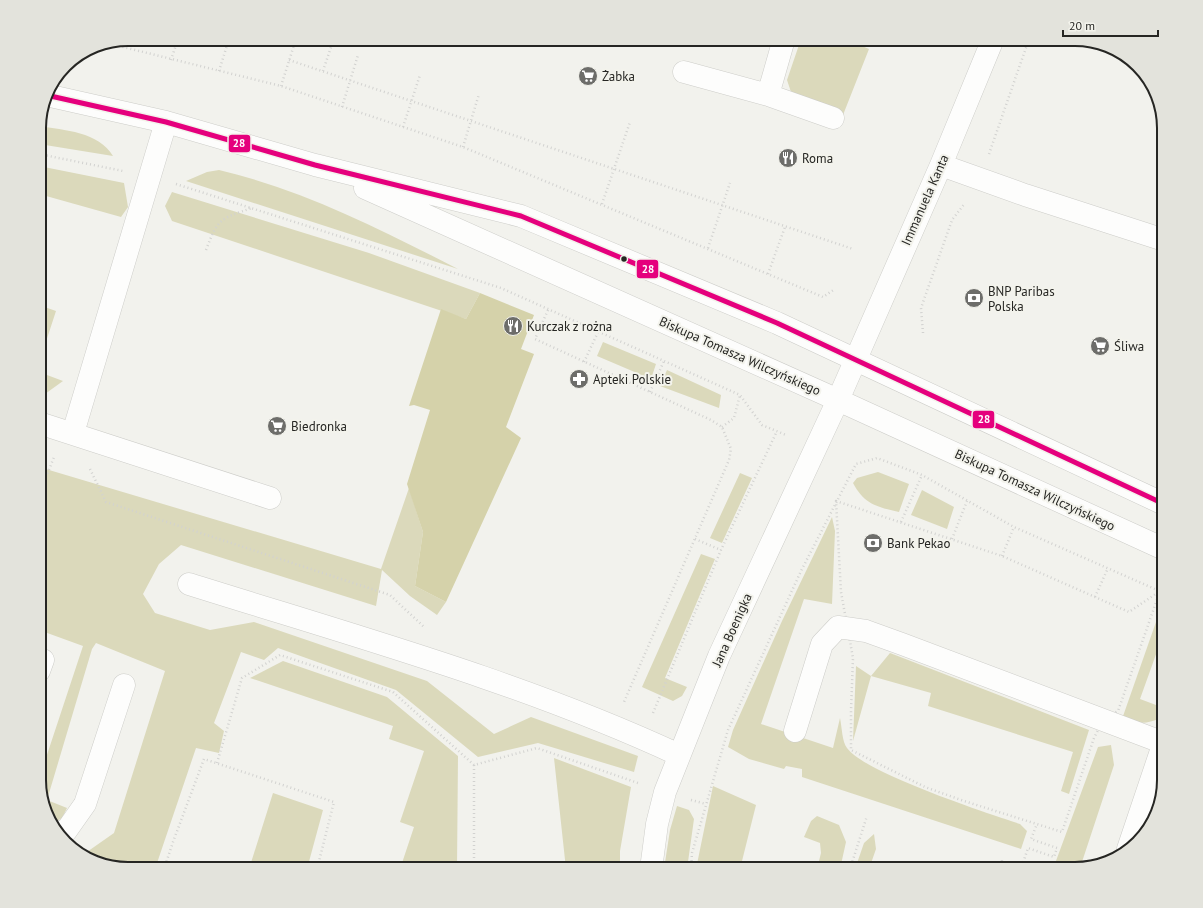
<svg xmlns="http://www.w3.org/2000/svg" width="1203" height="908" viewBox="0 0 1203 908" font-family="'PT Sans',sans-serif">
	<style>
		.green { fill: #dbd9bb }
		.forest { fill: #d5d2aa }
		.lines { fill: none; stroke-linecap: round; stroke-linejoin: round }
		.minor-casing { stroke: #cdcdc9; stroke-width: 23 }
		.path { stroke: #d2d2d0; stroke-width: 2.5; stroke-dasharray: 1 3; stroke-linecap: butt }
		.minor { stroke: #fdfdfc; stroke-width: 22 }
		.bus-1-casing { stroke: #f3f3ec; stroke-width: 8 }
		.bus-1 { stroke: #e5007d; stroke-width: 5 }
		.bus-dot { fill: #262623; stroke: #f3f3ec; stroke-width: 1.5 }
		.labels { text-anchor: middle; dominant-baseline: central; stroke-width: 4; stroke-linejoin: round; paint-order: stroke }
		.poi-label { font-size: 13px; fill: #262623; stroke: #f3f3ec; text-anchor: start }
		.street-label { font-size: 13px; fill: #262623; stroke: #f3f3ec }
		.rim { fill: none; stroke: #262623; stroke-width: 2 }
		.line-badge { stroke: #f3f3ec; stroke-width: 1.5 }
		.badge-label { font-size: 11px; text-anchor: middle; font-weight: bold; fill: #fff }
	</style>
	<rect width="100%" height="100%" fill="#f2f2ed"/>
	<!-- green -->
	<path class="green" d="M 801,39 L 846,39 L 869,49 L 843,115 L 791,92 L 787,80 Z
		M 39,126 C 64,130 99,132 113,156 L 39,144 Z
		M 39,166 L 124,183 L 128,207 L 121,217 L 39,194 Z
		M 219,170 C 304,190 382,230 458,269 L 186,181 L 207,172 Z
		M 172,192 L 369,253 L 480,293 L 466,319 L 172,221 L 165,206 Z
		M 39,305 L 56,311 L 39,363 Z
		M 603,342 L 656,364 L 651,379 L 597,356 Z
		M 667,370 L 721,395 L 719,408 L 660,386 Z
		M 39,372 L 63,381 L 45,394 L 39,396 Z
		M 39,467 L 381,569 L 409,488 L 423,532 L 415,586 L 446,602 L 437,615 L 410,596 L 382,570 L 376,606 L 181,545 L 159,564 L 143,594 L 155,613 L 210,630 L 254,622 L 427,681 L 494,734 L 531,717 L 638,756 L 634,772 L 538,743 L 478,757 L 396,690 L 278,648 L 264,660 L 241,652 L 214,723 L 224,731 L 219,753 L 196,748 L 155,869 L 127,869 L 84,854 L 114,833 L 165,671 L 96,643 L 92,649 L 47,800 L 67,808 L 62,818 L 52,824 C 44,814 39,792 39,779 L 83,646 L 39,630 Z
		M 878,472 L 909,484 L 899,512 C 877,507 864,504 853,483 L 857,478 Z
		M 740,473 L 752,478 L 722,543 L 710,538 Z
		M 922,490 L 954,507 L 947,529 L 911,515 Z
		M 832,517 L 835,531 L 832,604 L 804,599 L 761,724 L 833,748 L 840,718 C 842,727 842,742 847,748 C 865,773 987,813 1020,824 L 1027,831 L 1021,849 L 802,777 L 802,769 L 786,766 L 784,769 L 749,759 L 728,747 L 733,730 L 782,621 Z
		M 701,554 L 715,559 L 665,678 L 687,687 L 682,696 L 673,701 L 642,687 Z
		M 1163,602 L 1164,632 L 1140,699 L 1164,708 L 1160,718 C 1146,725 1137,723 1122,719 Z
		M 890,653 L 1089,730 L 1069,794 L 1061,791 L 1073,752 L 928,706 L 931,693 L 871,676 L 853,741 L 856,666 L 871,676 Z
		M 283,661 L 387,697 L 458,756 L 457,869 L 400,869 L 414,827 L 400,822 L 424,751 L 389,739 L 393,726 L 250,678 Z
		M 1111,745 L 1114,765 L 1080,868 L 1053,869 L 1098,747 Z
		M 554,758 L 631,787 L 620,851 L 620,869 L 566,869 Z
		M 713,786 L 756,805 L 740,869 L 696,869 Z
		M 273,793 L 323,810 L 307,869 L 249,869 Z
		M 677,806 L 689,810 L 694,819 L 687,869 L 664,869 L 670,830 Z
		M 817,816 L 839,825 L 846,842 L 840,869 L 817,869 L 821,853 L 820,843 L 804,837 L 811,821 Z
		M 874,834 L 876,849 L 869,869 L 855,869 L 864,843 Z"/>
	<!-- forest -->
	<path class="forest" d="M 480,293 L 534,315 L 521,349 L 534,354 L 506,427 L 521,438 L 446,602 L 415,586 L 423,532 L 407,484 L 430,410 L 414,405 L 409,406 L 441,309 L 466,319 Z"/>
	<g class="lines">
		<defs>
			<path id="minor" d="M 684,72 L 768,95 L 833,118
				M 46,95 L 166,122 L 315,165 L 521,216 L 777,323 L 1164,504
				M 768,95 L 784,39
				M 941,165 L 1025,195 L 1164,240
				M 365,188 L 838,400 L 1164,549
				M 39,423 L 270,498
				M 73,433 L 166,122
				M 189,584 C 354,636 522,682 679,755
				M 39,671 L 43,660
				M 795,731 L 822,644 L 838,627 L 866,631 L 902,644 L 1164,743
				M 58,832 L 66,831 L 85,804 L 124,685
				M 1128,849 L 1164,742
				M 651,869 L 657,824 L 665,792 L 719,656 L 838,400 L 941,165 L 993,39"/>
		</defs>
		<!-- minor casing -->
		<use href="#minor" class="minor-casing"/>
		<!-- path -->
		<path class="path" d="M 107,43 L 281,86 L 463,147 L 823,297 L 835,289
			M 171,60 L 178,39
			M 289,60 L 853,249
			M 219,71 L 229,39
			M 323,71 L 331,47
			M 281,86 L 296,39
			M 342,107 L 358,55
			M 403,127 L 420,75
			M 463,147 L 479,94
			M 39,154 L 123,171
			M 989,154 L 1029,39
			M 176,184 L 501,288 L 740,395 L 762,425 L 786,435
			M 602,204 L 630,122
			M 708,248 L 730,183
			M 206,250 C 218,218 220,219 252,208
			M 768,274 L 785,227
			M 548,310 L 535,339 L 711,420 L 722,427 L 731,449 L 729,460 L 624,702
			M 923,333 L 921,308 L 952,220 L 965,203
			M 584,362 L 598,332
			M 650,392 L 664,361
			M 722,427 L 734,418 L 740,395
			M 90,469 L 106,502 L 390,595 L 424,627
			M 39,482 L 47,475 L 54,457
			M 836,501 L 1002,556 L 1129,612 L 1160,591 L 1118,711 L 1103,720 L 1094,738 L 1062,832 L 964,801 L 925,787 L 851,750 L 851,711 L 853,658 L 841,592 Z
			M 901,522 L 922,475
			M 695,539 L 721,550
			M 952,539 L 967,501
			M 1002,556 L 1014,527
			M 1095,597 L 1108,568
			M 653,713 L 721,550 L 777,431
			M 217,763 L 242,678 L 280,655 L 393,692 L 474,765 L 537,748 L 638,783
			M 474,765 L 474,869
			M 691,800 L 706,804
			M 1022,866 L 1028,848 L 1054,857 L 1057,848 L 1031,839 L 1037,824
			M 164,869 L 173,842 L 204,759 L 334,802 L 317,869
			M 691,869 L 692,853 L 728,730 L 801,571 L 856,464 L 877,458 L 922,475 L 1014,527 L 1164,593
			M 850,869 L 867,816
			M 1001,869 L 1002,860"/>
		<!-- minor -->
		<use href="#minor" class="minor"/>
		<defs>
			<path id="bus-1" d="M 46,95 L 166,122 L 315,165 L 521,216 L 777,323 L 1164,504"/>
		</defs>
		<!-- bus-1 casing -->
		<use href="#bus-1" class="bus-1-casing"/>
		<!-- bus-1 -->
		<use href="#bus-1" class="bus-1"/>
	</g>
	<!-- icons -->
	<defs>
		<symbol id="supermarket-disc" viewBox="-11 -11 22 22"><circle r="9.5" fill="#6d6d6a" stroke="#f3f3ec"/><path d="M-6-5.5h2.5l.6 2H6L4.5 2H-2.5L-4.4-4H-6ZM-1.5 3.2a1.3 1.3 0 1 0 .1 0ZM3 3.2a1.3 1.3 0 1 0 .1 0Z" fill="#fff"/></symbol>
		<symbol id="restaurant-disc" viewBox="-11 -11 22 22"><circle r="9.5" fill="#6d6d6a" stroke="#f3f3ec"/><path d="M-5-6h1v4h1v-4h1v4h1v-4h1v5L-1.5 .5V6h-2V.5L-5-1ZM5-6V6H3V1.5H1.5Q1.5-4 5-6Z" fill="#fff"/></symbol>
		<symbol id="bank-disc" viewBox="-11 -11 22 22"><circle r="9.5" fill="#6d6d6a" stroke="#f3f3ec"/><path d="M-6-4H6V4H-6ZM0-2.3a2.3 2.3 0 1 0 0 4.6a2.3 2.3 0 1 0 0-4.6Z" fill="#fff"/></symbol>
		<symbol id="pharmacy-disc" viewBox="-11 -11 22 22"><circle r="9.5" fill="#6d6d6a" stroke="#f3f3ec"/><path d="M-2-6h4v4h4v4h-4v4h-4v-4h-4v-4h4Z" fill="#fff"/></symbol>
	</defs>
	<g fill-rule="evenodd">
		<use href="#supermarket-disc" x="577" y="65" width="22" height="22"/>
		<use href="#restaurant-disc" x="777" y="147" width="22" height="22"/>
		<use href="#bank-disc" x="963" y="287" width="22" height="22"/>
		<use href="#restaurant-disc" x="502" y="315" width="22" height="22"/>
		<use href="#supermarket-disc" x="1089" y="335" width="22" height="22"/>
		<use href="#pharmacy-disc" x="568" y="368" width="22" height="22"/>
		<use href="#supermarket-disc" x="266" y="415" width="22" height="22"/>
		<use href="#bank-disc" x="862" y="532" width="22" height="22"/>
	</g>
	<!-- markers -->
	<circle class="bus-dot" cx="624" cy="259" r="3.5"/>
	<g class="labels">
		<!-- poi labels -->
		<g class="poi-label">
			<text x="602" y="76">Żabka</text>
			<text x="802" y="158">Roma</text>
			<text x="988" y="291">BNP Paribas<tspan x="988" dy="15">Polska</tspan></text>
			<text x="527" y="326">Kurczak z rożna</text>
			<text x="1114" y="346">Śliwa</text>
			<text x="593" y="379">Apteki Polskie</text>
			<text x="291" y="426">Biedronka</text>
			<text x="887" y="543">Bank Pekao</text>
		</g>
		<!-- street labels -->
		<g class="street-label">
			<text transform="translate(925 200) rotate(-66)">Immanuela Kanta</text>
			<text transform="translate(740 356) rotate(24)">Biskupa Tomasza Wilczyńskiego</text>
			<text transform="translate(1035 490) rotate(25)">Biskupa Tomasza Wilczyńskiego</text>
			<text transform="translate(732 630) rotate(-66)">Jana Boenigka</text>
		</g>
	</g>
	<!-- crop -->
	<path d="M0 0H1203V908H0ZM128 46H1075A82 82 0 0 1 1157 128V780A82 82 0 0 1 1075 862H128A82 82 0 0 1 46 780V128A82 82 0 0 1 128 46Z" fill="#e3e3dc" fill-rule="evenodd"/>
	<path class="rim" d="M128 46H1075A82 82 0 0 1 1157 128V780A82 82 0 0 1 1075 862H128A82 82 0 0 1 46 780V128A82 82 0 0 1 128 46Z"/>
	<g class="line-badge">
		<rect x="228" y="134" width="23" height="19" rx="4" fill="#e5007d"/>
		<rect x="636" y="259" width="23" height="20" rx="4" fill="#e5007d"/>
		<rect x="972" y="410" width="23" height="19" rx="4" fill="#e5007d"/>
	</g>
	<g class="badge-label">
		<text x="239" y="147">28</text>
		<text x="648" y="273">28</text>
		<text x="984" y="423">28</text>
	</g>
	<!-- scale -->
	<path d="M1063 30v6h95v-6" fill="none" stroke="#262623" stroke-width="2"/>
	<text x="1069" y="30" font-size="12" fill="#262623" stroke="#f3f3ec" stroke-width="3" paint-order="stroke">20 m</text>
</svg>
